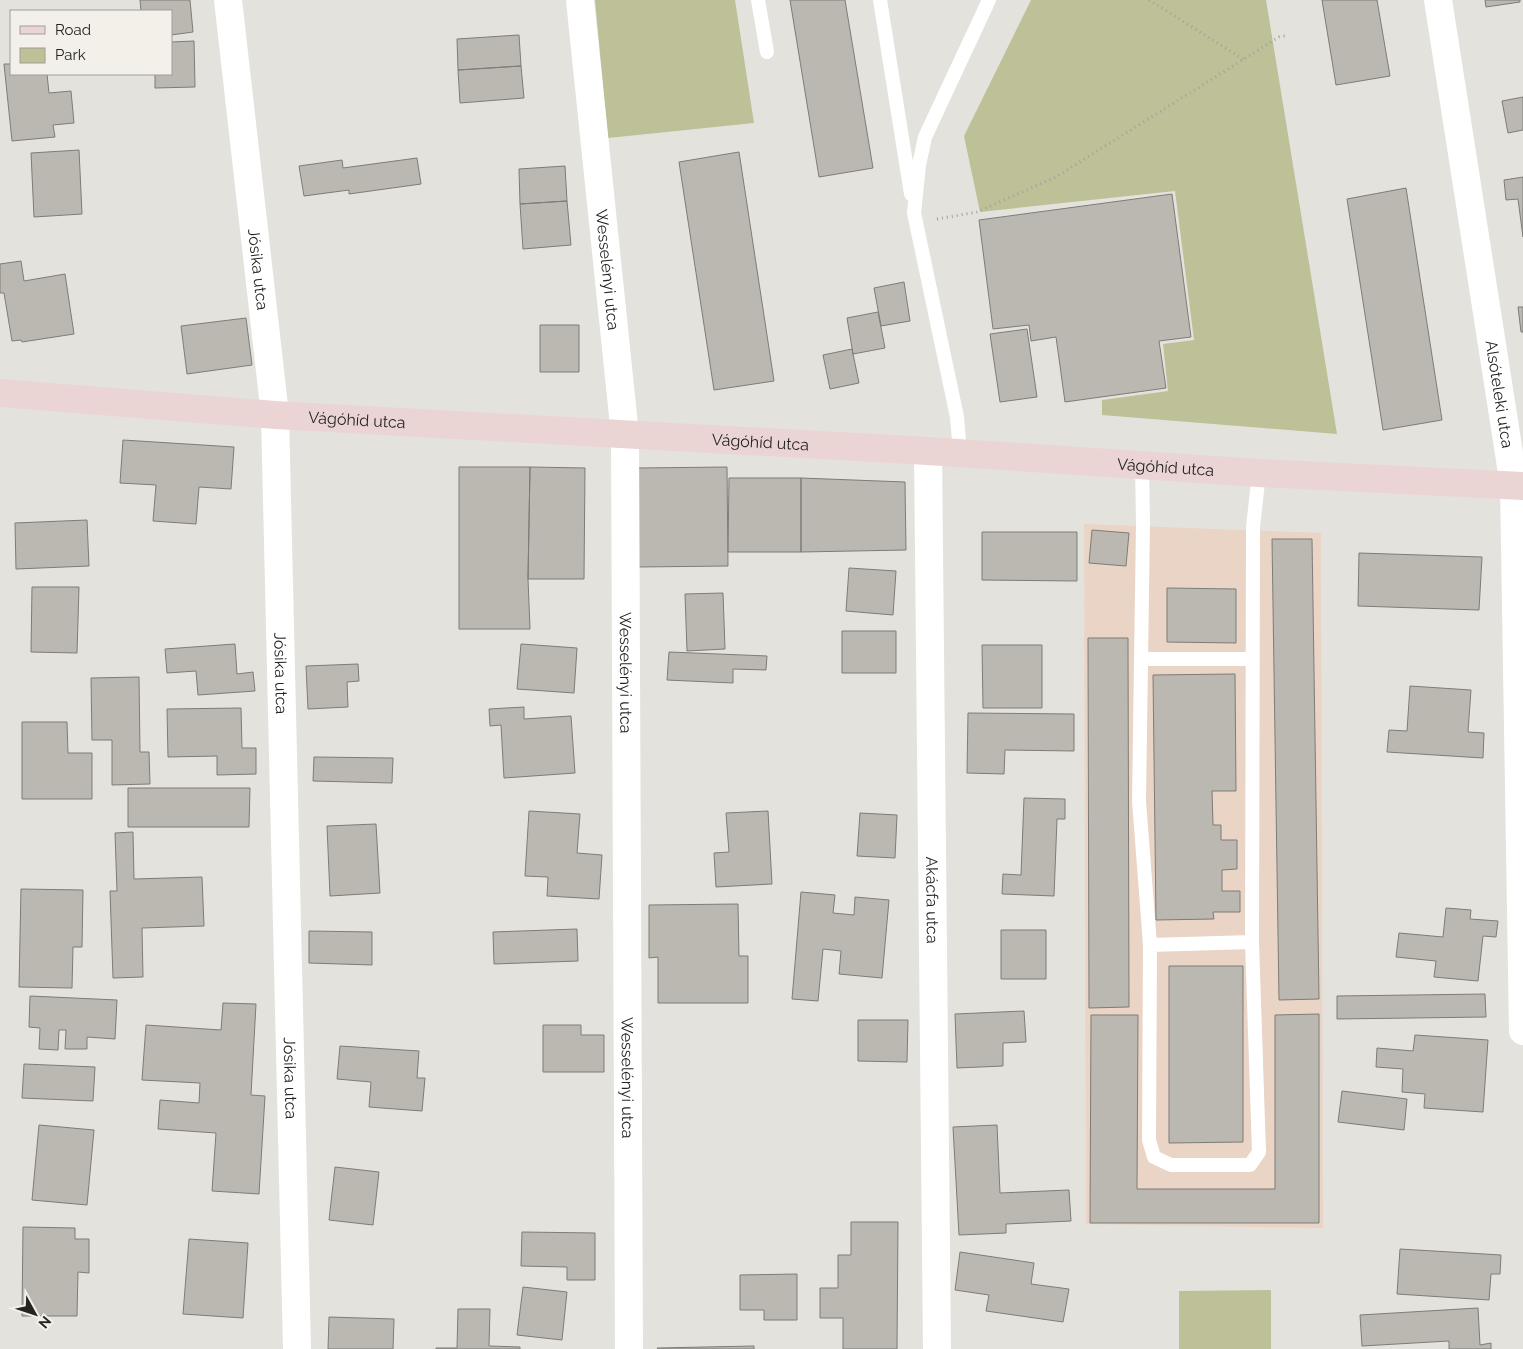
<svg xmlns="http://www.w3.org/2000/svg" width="1523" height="1349" viewBox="0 0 1523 1349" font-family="Raleway,sans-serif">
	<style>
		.commercial { fill: #e9d4c6 }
		.green { fill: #bec098 }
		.building { fill: #bab8b1; stroke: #7e7c76 }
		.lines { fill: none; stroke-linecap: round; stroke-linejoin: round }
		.path { stroke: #a2a19c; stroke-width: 3; stroke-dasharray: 1 4; stroke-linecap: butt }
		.lane { stroke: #fff; stroke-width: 14 }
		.street { stroke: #fff; stroke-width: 28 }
		.secondary { stroke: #ebd4d4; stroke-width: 28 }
		.labels { text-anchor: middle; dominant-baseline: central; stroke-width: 5; stroke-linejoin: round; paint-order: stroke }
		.street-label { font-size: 16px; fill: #242421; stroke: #f2f0e9 }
	</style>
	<rect width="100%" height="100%" fill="#e4e2dc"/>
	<!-- commercial -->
	<path class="commercial" d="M 1084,524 L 1321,533 L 1323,1228 L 1086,1224 Z"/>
	<!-- green -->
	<path class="green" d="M 595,0 L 735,0 L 754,123 L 608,138 Z
		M 1031,0 L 1266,0 L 1337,434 L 1102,415 L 1102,400 L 1168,391 L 1163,344 L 1194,340 L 1175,191 L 980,212 L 964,136 Z
		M 1271,1290 L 1271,1349 L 1179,1349 L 1179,1291 Z"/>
	<!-- building -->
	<path class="building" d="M 140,0 L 190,0 L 193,32 L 171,35 L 171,11 L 141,11 Z
		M 790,0 L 845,0 L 873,168 L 819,177 Z
		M 1322,0 L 1377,0 L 1390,76 L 1336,85 Z
		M 1485,0 L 1520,0 L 1520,2 L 1486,7 Z
		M 519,35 L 521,66 L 458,70 L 457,39 Z
		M 194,41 L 195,87 L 155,88 L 155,74 L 171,74 L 171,42 Z
		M 4,64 L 11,64 L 11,74 L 47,74 L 49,93 L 71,91 L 74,123 L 53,125 L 55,137 L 12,141 Z
		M 521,66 L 524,98 L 460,103 L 458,70 Z
		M 1523,97 L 1523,130 L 1508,133 L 1502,101 Z
		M 79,150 L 82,214 L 34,217 L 31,153 Z
		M 739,152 L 774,381 L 714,390 L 679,162 Z
		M 417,158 L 421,184 L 349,194 L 349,190 L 304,196 L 299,166 L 342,160 L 343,168 Z
		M 565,166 L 567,201 L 520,204 L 519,169 Z
		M 1523,177 L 1523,237 L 1518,199 L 1506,200 L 1504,180 Z
		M 1406,188 L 1442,420 L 1383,430 L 1347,199 Z
		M 1172,194 L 1191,337 L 1159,341 L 1166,388 L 1065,402 L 1056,337 L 1031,341 L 1029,325 L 993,329 L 979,220 Z
		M 567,201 L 571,245 L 523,249 L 520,204 Z
		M 21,261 L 24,281 L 65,274 L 74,334 L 22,342 L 21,340 L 12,341 L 4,293 L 0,293 L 0,264 Z
		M 904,282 L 910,321 L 881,326 L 874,288 Z
		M 1518,307 L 1523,307 L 1523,332 L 1521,332 Z
		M 878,312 L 885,348 L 853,354 L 847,318 Z
		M 246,318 L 252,365 L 187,374 L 181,326 Z
		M 540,325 L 579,325 L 579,372 L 540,372 Z
		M 1027,329 L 1037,397 L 1000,402 L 990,334 Z
		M 852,349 L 859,383 L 830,389 L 823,355 Z
		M 123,440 L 234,447 L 231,489 L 199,487 L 196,524 L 153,521 L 156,485 L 120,483 Z
		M 459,467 L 530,467 L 528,579 L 530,629 L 459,629 Z
		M 530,467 L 585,468 L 584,579 L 528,579 Z
		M 727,467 L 728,566 L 638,567 L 637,468 Z
		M 729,478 L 801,478 L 801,552 L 728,552 Z
		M 801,478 L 905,482 L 906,550 L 801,552 Z
		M 87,520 L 89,566 L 16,569 L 15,523 Z
		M 1092,530 L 1129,533 L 1126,566 L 1089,563 Z
		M 982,532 L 1077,532 L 1077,581 L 982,580 Z
		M 1272,539 L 1312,539 L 1319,999 L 1279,1000 Z
		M 1359,553 L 1482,557 L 1479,610 L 1358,606 Z
		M 849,568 L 896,571 L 893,615 L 846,611 Z
		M 32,587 L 79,587 L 77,653 L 31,652 Z
		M 1167,588 L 1236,589 L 1236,643 L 1167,642 Z
		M 723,593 L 725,649 L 687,651 L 685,594 Z
		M 842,631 L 896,631 L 896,673 L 842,673 Z
		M 1088,638 L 1128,638 L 1129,1007 L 1089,1008 Z
		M 235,644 L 237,674 L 253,672 L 255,691 L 198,695 L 196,671 L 167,673 L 165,649 Z
		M 521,644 L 577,648 L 574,693 L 517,689 Z
		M 982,645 L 1042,645 L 1042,708 L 983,708 Z
		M 669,652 L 767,656 L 766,670 L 733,669 L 733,683 L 667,680 Z
		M 358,664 L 359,681 L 347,682 L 348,707 L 308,709 L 306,666 Z
		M 1235,674 L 1236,791 L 1212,791 L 1213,825 L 1221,825 L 1221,840 L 1237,840 L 1237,869 L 1222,870 L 1222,891 L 1240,891 L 1240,912 L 1213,912 L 1214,919 L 1156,920 L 1153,675 Z
		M 139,677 L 140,752 L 149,752 L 150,784 L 112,785 L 112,740 L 92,740 L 91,678 Z
		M 1410,686 L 1471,690 L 1468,732 L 1484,733 L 1483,758 L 1387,752 L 1389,730 L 1407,731 Z
		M 524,707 L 524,719 L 571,716 L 575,773 L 504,778 L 501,725 L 490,726 L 489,709 Z
		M 241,708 L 242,748 L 256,748 L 256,774 L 217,775 L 217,756 L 168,757 L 167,709 Z
		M 968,713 L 1074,714 L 1074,751 L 1005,750 L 1004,774 L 967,773 Z
		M 22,722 L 67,722 L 68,753 L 92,753 L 92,799 L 22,799 Z
		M 314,757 L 393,758 L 392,783 L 313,781 Z
		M 128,788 L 250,788 L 249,827 L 128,827 Z
		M 1024,798 L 1065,799 L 1065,819 L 1057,819 L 1054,896 L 1002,894 L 1003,874 L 1021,875 Z
		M 529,811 L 580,814 L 577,853 L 602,855 L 599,899 L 547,896 L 548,877 L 525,876 Z
		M 768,811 L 772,884 L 716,887 L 714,853 L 729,852 L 726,813 Z
		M 860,813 L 897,815 L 895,858 L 857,856 Z
		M 376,824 L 380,893 L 330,896 L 327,826 Z
		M 133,832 L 134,879 L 202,877 L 204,926 L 142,928 L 143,977 L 113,978 L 110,891 L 117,891 L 115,833 Z
		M 21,889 L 83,890 L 82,947 L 73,947 L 72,988 L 19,987 Z
		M 801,892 L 835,895 L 833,913 L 854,915 L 855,897 L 889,900 L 882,978 L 839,974 L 841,951 L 823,949 L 818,1001 L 792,999 Z
		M 738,904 L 739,956 L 748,956 L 748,1003 L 658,1003 L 658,957 L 649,958 L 649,905 Z
		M 1446,908 L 1471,910 L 1470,919 L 1498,921 L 1496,937 L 1483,936 L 1478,981 L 1434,977 L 1436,961 L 1396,957 L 1399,933 L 1443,937 Z
		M 577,929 L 578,961 L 494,964 L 493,932 Z
		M 1001,930 L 1046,930 L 1046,979 L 1001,979 Z
		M 309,931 L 372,932 L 372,965 L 309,963 Z
		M 1169,966 L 1243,966 L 1243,1142 L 1169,1143 Z
		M 1485,994 L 1486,1017 L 1337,1019 L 1337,996 Z
		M 30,996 L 117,1000 L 115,1039 L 87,1037 L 87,1049 L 65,1049 L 66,1030 L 59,1030 L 58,1050 L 39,1049 L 40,1028 L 29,1027 Z
		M 223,1003 L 256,1004 L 251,1095 L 265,1096 L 259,1194 L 212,1191 L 216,1133 L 158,1129 L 160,1100 L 199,1103 L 200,1083 L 142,1080 L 146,1025 L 221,1030 Z
		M 1024,1011 L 1026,1042 L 1003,1043 L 1003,1066 L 957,1068 L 955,1014 Z
		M 1319,1014 L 1319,1223 L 1090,1223 L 1091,1015 L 1138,1015 L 1137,1189 L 1275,1189 L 1275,1015 Z
		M 858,1020 L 908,1020 L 907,1062 L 858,1061 Z
		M 543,1025 L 581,1025 L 581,1035 L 604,1035 L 604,1072 L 543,1072 Z
		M 1415,1035 L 1488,1040 L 1483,1112 L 1424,1108 L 1425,1094 L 1402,1092 L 1403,1069 L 1376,1067 L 1377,1048 L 1413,1051 Z
		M 340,1046 L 419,1051 L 417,1078 L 425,1078 L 422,1111 L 369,1107 L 371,1082 L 337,1079 Z
		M 24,1064 L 95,1067 L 93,1101 L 22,1098 Z
		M 1342,1091 L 1407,1099 L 1404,1130 L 1338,1122 Z
		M 39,1125 L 94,1130 L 87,1205 L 32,1200 Z
		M 997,1125 L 1000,1193 L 1069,1190 L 1071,1221 L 1006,1224 L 1006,1233 L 959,1235 L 953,1127 Z
		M 335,1167 L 379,1172 L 373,1225 L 329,1220 Z
		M 851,1222 L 898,1222 L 897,1349 L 843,1349 L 843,1318 L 820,1318 L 820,1288 L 838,1288 L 838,1255 L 851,1255 Z
		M 23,1227 L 75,1228 L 75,1239 L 89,1239 L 89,1273 L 78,1272 L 77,1316 L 22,1316 Z
		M 522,1232 L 595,1233 L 595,1280 L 567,1280 L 567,1267 L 521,1266 Z
		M 189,1239 L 248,1243 L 243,1318 L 183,1314 Z
		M 1400,1249 L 1501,1255 L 1500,1274 L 1491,1274 L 1489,1300 L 1397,1294 Z
		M 960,1252 L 1034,1263 L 1031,1284 L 1069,1289 L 1063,1322 L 986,1311 L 989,1295 L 955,1290 Z
		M 797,1274 L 797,1320 L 764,1320 L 764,1310 L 740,1310 L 740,1275 Z
		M 523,1287 L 567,1292 L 562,1340 L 517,1335 Z
		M 1478,1308 L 1480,1345 L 1491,1343 L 1491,1349 L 1449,1349 L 1449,1341 L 1362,1346 L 1360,1315 Z
		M 458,1309 L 490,1309 L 489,1346 L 520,1347 L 520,1349 L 436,1349 L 436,1348 L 457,1348 Z
		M 329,1317 L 394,1319 L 393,1349 L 328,1349 Z
		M 754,1346 L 754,1349 L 658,1349 L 657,1348 Z"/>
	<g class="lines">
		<!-- path -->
		<path class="path" d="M 1149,0 L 1243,59
			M 937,219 L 977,212 L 1056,177 L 1279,37 L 1285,36"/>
		<!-- lane -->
		<path class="lane" d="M 758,0 L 767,52
			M 880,0 L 911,194
			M 960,454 L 957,417 L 914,213 L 919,165 L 925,137 L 989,0
			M 1142,465 L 1143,523 L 1139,801 L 1150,945 L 1149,1140 L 1154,1157 L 1171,1165 L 1250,1165 L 1259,1152 L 1252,942 L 1253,527 L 1259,473
			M 1141,659 L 1252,659
			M 1150,945 L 1252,942"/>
		<!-- street -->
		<g class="street">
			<path id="s1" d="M 228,0 L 275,415 L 297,1349"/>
			<path id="s2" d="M 580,0 L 625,435 L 629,1349"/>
			<path id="s3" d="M 1438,0 L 1514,485 L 1523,1031"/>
			<path id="s4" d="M 928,451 L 937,1349"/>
		</g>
		<!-- secondary -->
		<path class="secondary" id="s5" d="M 0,393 L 275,415 L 928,451 L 1259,473 L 1523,486"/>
	</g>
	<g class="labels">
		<!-- street labels -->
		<g class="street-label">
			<text stroke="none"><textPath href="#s1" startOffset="271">Jósika utca</textPath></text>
			<text stroke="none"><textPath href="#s2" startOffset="271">Wesselényi utca</textPath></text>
			<text stroke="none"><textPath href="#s3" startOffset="399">Alsóteleki utca</textPath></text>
			<text stroke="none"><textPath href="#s5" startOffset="358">Vágóhíd utca</textPath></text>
			<text stroke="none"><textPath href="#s5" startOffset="762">Vágóhíd utca</textPath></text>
			<text stroke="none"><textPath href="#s5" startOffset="1168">Vágóhíd utca</textPath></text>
			<text stroke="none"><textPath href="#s1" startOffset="676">Jósika utca</textPath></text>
			<text stroke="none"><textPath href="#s2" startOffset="675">Wesselényi utca</textPath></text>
			<text stroke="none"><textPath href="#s4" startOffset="449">Akácfa utca</textPath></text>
			<text stroke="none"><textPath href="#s1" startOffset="1081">Jósika utca</textPath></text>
			<text stroke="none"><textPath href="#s2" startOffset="1080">Wesselényi utca</textPath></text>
		</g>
	</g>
	<!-- legend -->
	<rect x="10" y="10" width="162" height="65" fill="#f2f0e9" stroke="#a09e99"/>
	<rect x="20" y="26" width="25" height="8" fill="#ebd4d4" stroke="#a09e99"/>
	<text x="55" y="35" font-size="15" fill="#242421">Road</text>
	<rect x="20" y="48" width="25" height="15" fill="#bec098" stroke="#a09e99"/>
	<text x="55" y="60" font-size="15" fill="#242421">Park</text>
	<!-- north arrow -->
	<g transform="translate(35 1314) rotate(130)" stroke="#f2f0e9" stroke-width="4" paint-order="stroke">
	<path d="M0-4L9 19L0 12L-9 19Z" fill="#242421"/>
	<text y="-8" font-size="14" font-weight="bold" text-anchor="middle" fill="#242421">N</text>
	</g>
</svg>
